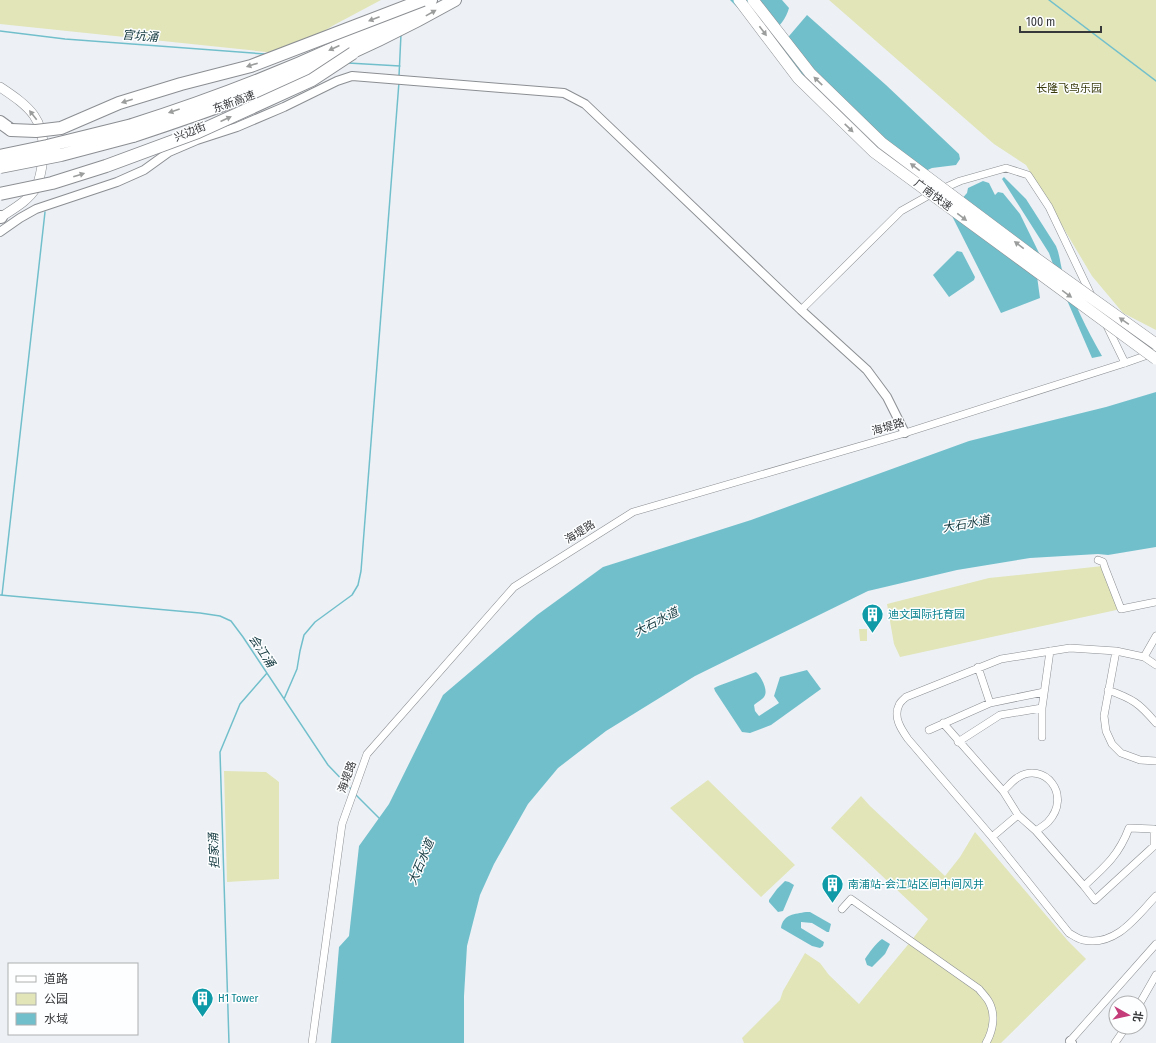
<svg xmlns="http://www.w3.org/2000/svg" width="1156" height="1043" viewBox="0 0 1156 1043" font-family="'Fira Sans Condensed','Noto Sans SC',sans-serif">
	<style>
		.green { fill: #e1e5b8 }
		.water { fill: #72bfcc }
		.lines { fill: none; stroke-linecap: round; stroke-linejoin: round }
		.stream { stroke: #72bfcc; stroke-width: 1.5 }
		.minor-casing { stroke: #8b8e92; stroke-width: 8 }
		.tertiary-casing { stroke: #8b8e92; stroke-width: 10 }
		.secondary-casing { stroke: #8b8e92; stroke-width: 10 }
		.motorway-casing { stroke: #8b8e92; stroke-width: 14 }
		.minor { stroke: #fff; stroke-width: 7 }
		.tertiary { stroke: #fff; stroke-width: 8 }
		.secondary { stroke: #fff; stroke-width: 9 }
		.motorway { stroke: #fff; stroke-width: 12 }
		.trunk-bridge-casing { stroke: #8b8e92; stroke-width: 12; stroke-linecap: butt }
		.motorway-bridge-casing { stroke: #8b8e92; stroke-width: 14; stroke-linecap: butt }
		.trunk-bridge { stroke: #fff; stroke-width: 11 }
		.motorway-bridge { stroke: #fff; stroke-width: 12 }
		.oneway { fill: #9b9c9c }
		.labels { text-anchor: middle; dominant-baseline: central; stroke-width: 3; stroke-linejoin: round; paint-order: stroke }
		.park-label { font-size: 11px; fill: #393b0c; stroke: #fdfeff }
		.street-label { font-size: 11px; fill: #37383a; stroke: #fdfeff }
		.culture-label { font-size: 11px; fill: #0d838f; stroke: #fdfeff; text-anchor: start }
		.water-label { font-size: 12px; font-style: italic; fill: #13393f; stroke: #fdfeff }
	</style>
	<rect width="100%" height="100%" fill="#edf1f5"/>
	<!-- green -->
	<path class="green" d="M 0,0 L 381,0 L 334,25 L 286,54 L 0,24 Z
		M 829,0 L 1156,0 L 1156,330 L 1123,313 L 1092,276 L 1026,165 L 994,144 Z
		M 1103,566 L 1121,609 L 900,657 L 894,644 L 887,604 L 989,578 Z
		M 859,629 L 867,629 L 867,641 L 860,641 Z
		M 224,771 L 266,772 L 279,782 L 279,879 L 227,882 Z
		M 708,780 L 795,865 L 761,897 L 670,808 Z
		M 861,796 L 870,806 L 945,876 L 960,857 L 975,832 L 1068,941 L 1086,959 L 1001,1043 L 744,1043 L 742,1038 L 780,1000 L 783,991 L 805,953 L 820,963 L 829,975 L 859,1004 L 911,941 L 928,919 L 831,828 Z"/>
	<!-- water -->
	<path class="water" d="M 730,0 L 782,0 L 789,8 C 786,19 779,27 771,34 L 746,16 Z
		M 807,15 L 886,85 L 959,154 L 960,159 L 956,165 L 932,168 L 919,174 L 892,147 L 796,70 L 778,49 Z
		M 1004,177 L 1026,199 L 1056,246 C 1060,255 1060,264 1063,273 C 1073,301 1087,330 1102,356 L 1092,358 L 1060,284 L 1049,253 L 1002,179 Z
		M 983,181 L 989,183 L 995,195 L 998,192 L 1003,193 L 1020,214 L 1040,255 L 1036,269 L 1040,298 L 1001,313 L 950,212 L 967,193 L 968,188 Z
		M 957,251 L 962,252 L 975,277 L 974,280 L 949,297 L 933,275 Z
		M 1156,392 L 1156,547 L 1108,555 L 1098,554 L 1030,558 L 957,570 L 868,591 L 695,676 L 606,731 L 558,768 L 528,804 L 494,864 L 480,895 L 467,946 L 464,996 L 464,1043 L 331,1043 L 339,947 L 349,936 L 359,846 L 389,804 L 443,695 L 537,615 L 603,567 L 751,520 L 969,441 L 1106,407 Z
		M 807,670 L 821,689 L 771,725 L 750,733 L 742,732 L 715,691 L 714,688 L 718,686 L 756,672 C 761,676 769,691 764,697 C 762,700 757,702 754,705 L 755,711 L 759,716 L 779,703 L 774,696 L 780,677 Z
		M 785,881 L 789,882 L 794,885 L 783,911 L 778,912 L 769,902 L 769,900 L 777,889 Z
		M 806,912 L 810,912 L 831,924 L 829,932 L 827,932 L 812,923 L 801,922 L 801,928 L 824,942 L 823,946 L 820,948 L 812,946 L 781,928 C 783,914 795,914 806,912 Z
		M 882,939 L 890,944 L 885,954 L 872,967 L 867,965 L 865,959 C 869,953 876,943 882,939 Z"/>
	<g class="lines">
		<!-- stream -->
		<path class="stream" d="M 1049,0 L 1156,81
			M 0,31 L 65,39 L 265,54
			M 348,63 L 400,66
			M 399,76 L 401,34
			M 0,595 L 200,613 L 220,616 L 231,621 L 243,637 L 328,765 L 351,789
			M 2,595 L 45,212
			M 284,699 L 297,669 L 300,651 L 304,635 L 315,622 L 352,595 L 358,585 L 361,571 L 399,82
			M 355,794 L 380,819
			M 229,1043 L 220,752 L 240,704 L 267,673"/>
		<defs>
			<path id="minor" d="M 801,310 L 901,211 L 933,193 L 960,181 L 1006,168 L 1028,175 L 1049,207 L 1092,297
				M 1106,324 L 1125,363
				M 1098,560 L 1103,562 L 1105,568 L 1121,609 L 1156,602
				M 1116,651 L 1104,716 L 1106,731 L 1112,744 L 1121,753 L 1140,760 L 1156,761
				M 1144,657 L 1156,636
				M 1156,665 L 1144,657 L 1116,651 L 1070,648 L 1001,659 L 906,697 C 904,699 900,702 899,705 C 893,717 901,729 908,739 L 992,837 L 1069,933 C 1074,936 1078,939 1083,940 C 1116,947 1136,917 1156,896
				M 978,667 L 990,703
				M 1108,690 C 1133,699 1139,703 1156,723
				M 943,723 L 1003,791 L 1018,815 L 1036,831 L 1084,886
				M 929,730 L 990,703 L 1044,692
				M 1042,737 L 1042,708 L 1050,651
				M 958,742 L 1000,715 L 1042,708
				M 1003,791 C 1008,787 1012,781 1017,778 C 1044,760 1073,795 1048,822 C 1045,825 1040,828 1036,831
				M 1129,828 L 1154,829 L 1154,846 L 1095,900 L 1084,886 C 1105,867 1119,855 1129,828 Z
				M 992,837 L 1018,815
				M 842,909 L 851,899 L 979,989 C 982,993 987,998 989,1002 C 996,1015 993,1031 986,1043
				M 1140,1003 L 1156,975
				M 1070,1041 L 1156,944
				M 312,1043 L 342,824 L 367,754 L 514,587 L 633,512 L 905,433 L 1125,363 L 1156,352
				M 1115,1043 L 1126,1027"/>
			<path id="tertiary" d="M 0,232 L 20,218 L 36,209 L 117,182 L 144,170 L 169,152 L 197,140 L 237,127 L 284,107 L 337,81 L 352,76 L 564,93 L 585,104 L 801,310 L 867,370 L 887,397 L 905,433
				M 1070,1041 L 1072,1043"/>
			<path id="secondary" d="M 0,87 C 30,107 46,119 43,158 C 42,167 40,179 36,188 C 28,201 13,209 1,217"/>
			<path id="motorway" d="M 0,122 L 11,130
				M 132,125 C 236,92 335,52 431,0
				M 133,136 C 246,99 351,59 455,0
				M 0,217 L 1,217"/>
		</defs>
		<!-- minor casing -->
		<use href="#minor" class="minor-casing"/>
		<!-- tertiary casing -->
		<use href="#tertiary" class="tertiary-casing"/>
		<!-- secondary casing -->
		<use href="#secondary" class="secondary-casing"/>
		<!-- motorway casing -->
		<use href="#motorway" class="motorway-casing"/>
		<!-- minor -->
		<use href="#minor" class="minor"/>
		<!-- tertiary -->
		<use href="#tertiary" class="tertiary"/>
		<!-- secondary -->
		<use href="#secondary" class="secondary"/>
		<!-- motorway -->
		<use href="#motorway" class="motorway"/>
		<defs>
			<path id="trunk-bridge" d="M 739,0 L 798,78 L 874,152 L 1156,359
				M 753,0 L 810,73 L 882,143 L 1030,254 L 1156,344"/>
			<path id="motorway-bridge" d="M 11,130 L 36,131 L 61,128 L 119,103 L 181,84 L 251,66 L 423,0
				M 0,156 L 47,146 L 132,125
				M 0,167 L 61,155 L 133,136
				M 0,194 L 52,183 L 106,166 L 198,132 L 312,80 L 353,53"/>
		</defs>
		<!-- trunk-bridge casing -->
		<use href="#trunk-bridge" class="trunk-bridge-casing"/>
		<!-- motorway-bridge casing -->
		<use href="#motorway-bridge" class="motorway-bridge-casing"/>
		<!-- trunk-bridge -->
		<use href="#trunk-bridge" class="trunk-bridge"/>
		<!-- motorway-bridge -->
		<use href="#motorway-bridge" class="motorway-bridge"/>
	</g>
	<!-- one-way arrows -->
	<defs><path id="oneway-solid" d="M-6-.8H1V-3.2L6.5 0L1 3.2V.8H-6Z"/></defs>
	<g class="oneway">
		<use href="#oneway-solid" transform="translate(431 13) rotate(-29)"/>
		<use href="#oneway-solid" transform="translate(374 19) rotate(159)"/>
		<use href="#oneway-solid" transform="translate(763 31) rotate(53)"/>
		<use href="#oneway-solid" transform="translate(334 48) rotate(155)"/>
		<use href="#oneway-solid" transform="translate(252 65) rotate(162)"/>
		<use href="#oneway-solid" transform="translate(818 81) rotate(-136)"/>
		<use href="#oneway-solid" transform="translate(127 101) rotate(163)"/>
		<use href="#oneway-solid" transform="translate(174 111) rotate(161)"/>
		<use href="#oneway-solid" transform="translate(33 115) rotate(-128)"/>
		<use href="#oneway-solid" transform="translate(226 119) rotate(-24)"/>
		<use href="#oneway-solid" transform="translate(849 128) rotate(44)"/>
		<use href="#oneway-solid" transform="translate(915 167) rotate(-143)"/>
		<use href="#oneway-solid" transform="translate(79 175) rotate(-17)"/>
		<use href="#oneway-solid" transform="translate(962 217) rotate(37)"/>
		<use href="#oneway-solid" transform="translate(1019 245) rotate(-143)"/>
		<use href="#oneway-solid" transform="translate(1067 294) rotate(36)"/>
		<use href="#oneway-solid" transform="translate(1124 321) rotate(-145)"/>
	</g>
	<!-- icons -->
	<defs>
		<symbol id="building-pin" viewBox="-11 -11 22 30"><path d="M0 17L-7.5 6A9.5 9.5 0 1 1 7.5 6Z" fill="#0f9aa8" stroke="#fdfeff"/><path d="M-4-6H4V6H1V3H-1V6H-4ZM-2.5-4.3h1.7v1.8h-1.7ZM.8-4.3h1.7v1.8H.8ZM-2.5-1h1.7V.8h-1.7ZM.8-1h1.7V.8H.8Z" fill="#fff"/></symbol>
	</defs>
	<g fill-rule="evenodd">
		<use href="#building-pin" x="860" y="602" width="25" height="34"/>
		<use href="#building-pin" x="820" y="872" width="25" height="34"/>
		<use href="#building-pin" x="190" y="986" width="25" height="34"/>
	</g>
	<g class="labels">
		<!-- park labels -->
		<g class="park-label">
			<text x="1069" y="88">长隆飞鸟乐园</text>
		</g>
		<!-- street labels -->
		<g class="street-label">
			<text transform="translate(234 102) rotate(-20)">东新高速</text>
			<text transform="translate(190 132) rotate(-22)">兴边街</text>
			<text transform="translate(933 195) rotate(37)">广南快速</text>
			<text transform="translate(888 427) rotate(-16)">海堤路</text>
			<text transform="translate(580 532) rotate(-32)">海堤路</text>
			<text transform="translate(347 777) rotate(-70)">海堤路</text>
		</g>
		<!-- culture labels -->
		<g class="culture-label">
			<text x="888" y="614">迪文国际托育园</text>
			<text x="848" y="884">南浦站-会江站区间中间风井</text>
			<text x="218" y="998">H1 Tower</text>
		</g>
		<!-- water labels -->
		<g class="water-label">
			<text transform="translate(140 36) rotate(4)">官坑涌</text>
			<text transform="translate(966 524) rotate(-10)">大石水道</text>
			<text transform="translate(656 622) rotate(-27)">大石水道</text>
			<text transform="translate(262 651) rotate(56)">会江涌</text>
			<text transform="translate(214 851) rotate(-92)">担家涌</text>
			<text transform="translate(421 862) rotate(-67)">大石水道</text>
		</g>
	</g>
	<!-- legend -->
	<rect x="8" y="963" width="130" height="72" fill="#fdfeff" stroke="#aeafb0"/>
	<rect x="16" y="976" width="20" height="6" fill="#ffffff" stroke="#aeafb0"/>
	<text x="44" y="983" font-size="12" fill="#37383a">道路</text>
	<rect x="16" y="993" width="20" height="12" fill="#e1e5b8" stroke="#aeafb0"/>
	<text x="44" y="1003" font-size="12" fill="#37383a">公园</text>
	<rect x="16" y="1013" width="20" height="12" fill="#72bfcc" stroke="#aeafb0"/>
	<text x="44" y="1023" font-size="12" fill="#37383a">水域</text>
	<!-- north arrow -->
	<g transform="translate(1128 1015) rotate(98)"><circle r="19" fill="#fdfeff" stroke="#aeafb0"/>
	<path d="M0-3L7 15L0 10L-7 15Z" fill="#c43c79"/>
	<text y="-6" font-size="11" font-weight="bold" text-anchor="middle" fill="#37383a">北</text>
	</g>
	<!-- scale -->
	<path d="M1020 26v6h81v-6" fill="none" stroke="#37383a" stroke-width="2"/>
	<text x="1026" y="26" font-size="12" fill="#37383a" stroke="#fdfeff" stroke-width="3" paint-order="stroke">100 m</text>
</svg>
